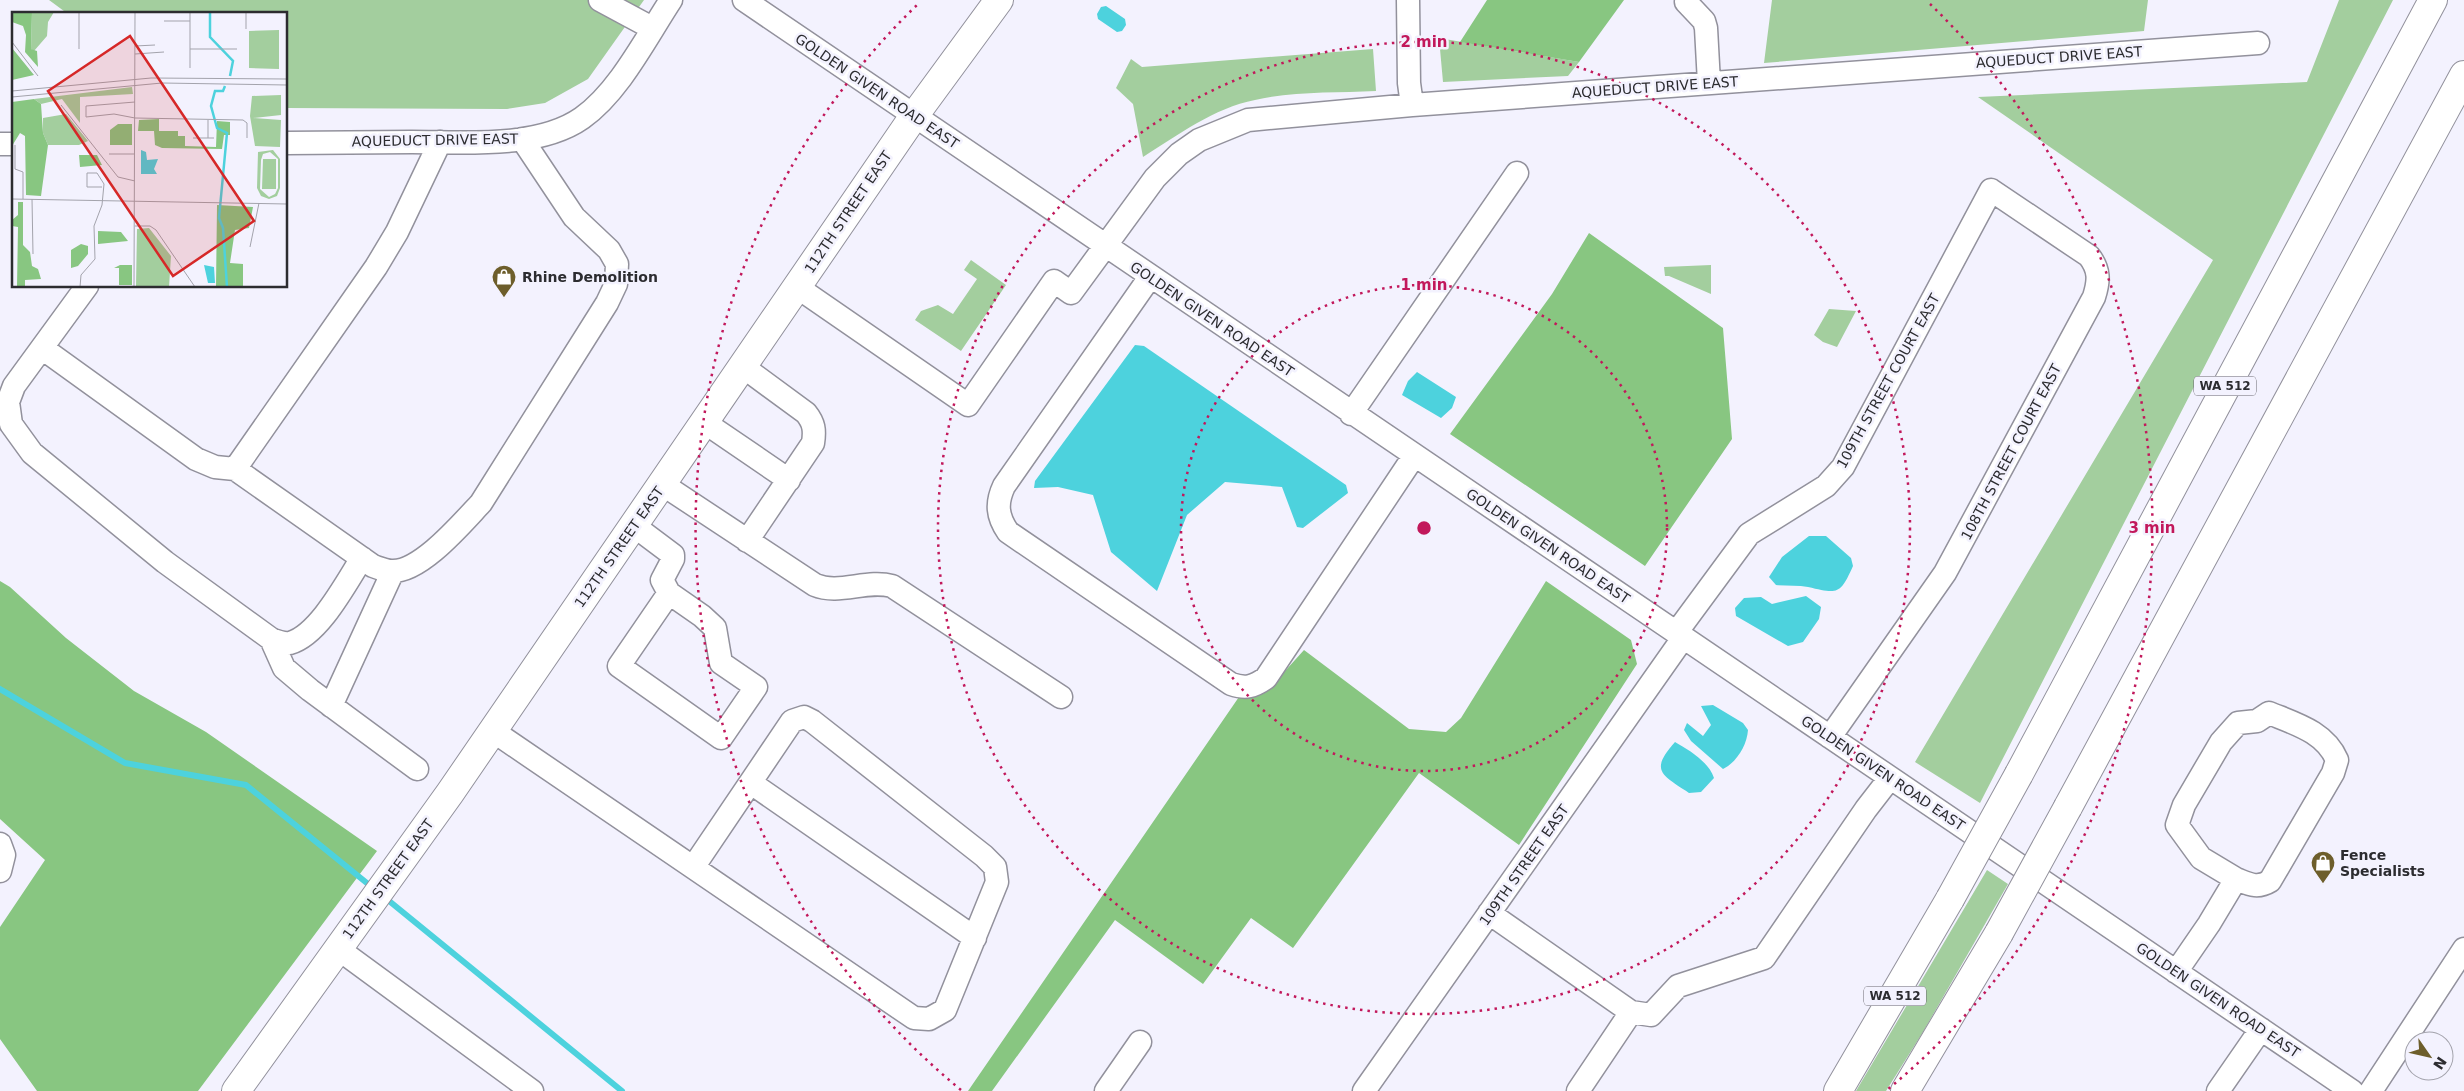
<svg xmlns="http://www.w3.org/2000/svg" width="2464" height="1091" viewBox="0 0 2464 1091" font-family="'DejaVu Sans',sans-serif">
	<style>
		.green { fill: #a3ce9e }
		.forest { fill: #88c681 }
		.water { fill: #4dd2dd }
		.lines { fill: none; stroke-linecap: round; stroke-linejoin: round }
		.stream { stroke: #4dd2dd; stroke-width: 6 }
		.minor-casing { stroke: #92919c; stroke-width: 25 }
		.major-casing { stroke: #92919c; stroke-width: 30 }
		.highway-casing { stroke: #92919c; stroke-width: 30 }
		.minor { stroke: #fff; stroke-width: 22 }
		.major { stroke: #fff; stroke-width: 28 }
		.highway { stroke: #fff; stroke-width: 28 }
		.highway-bridge-casing { stroke: #92919c; stroke-width: 30; stroke-linecap: butt }
		.highway-bridge { stroke: #fff; stroke-width: 28 }
		.ring { fill: none; stroke: #c2185b; stroke-width: 2.5; stroke-dasharray: 2.5 5 }
		.labels { text-anchor: middle; dominant-baseline: central; stroke-width: 5; stroke-linejoin: round; paint-order: stroke }
		.shield { fill: #f3f2fe; stroke: #68676e; stroke-width: 1 }
		.shield-label { font-size: 12px; font-weight: bold; fill: #2c2c30 }
		.street-label { font-size: 14px; fill: #2c2c30; stroke: #f3f2fe }
		.poi-label { font-size: 14px; font-weight: bold; fill: #2c2c30; stroke: #f3f2fe; text-anchor: start }
		.inset-river { fill: none; stroke: #4dd2dd; stroke-width: 2.5 }
		.inset-road { fill: none; stroke: #a3a3ac; stroke-width: 1 }
		.view { fill: #d62828; fill-opacity: 0.15; stroke: #d62828; stroke-width: 2.5 }
		.inset-edge { fill: none; stroke: #2c2c30; stroke-width: 2.5 }
		.centre { fill: #c2185b; stroke: #f3f2fe; stroke-width: 2.5 }
		.ring-label { font-size: 15px; text-anchor: middle; font-weight: bold; fill: #c2185b; stroke: #f3f2fe; stroke-width: 5; stroke-linejoin: round; paint-order: stroke }
	</style>
	<rect width="100%" height="100%" fill="#f3f2fe"/>
	<!-- green -->
	<path class="green" d="M 49,0 L 644,0 L 588,79 L 545,103 L 507,109 L 286,108 L 286,14 L 68,14 Z
		M 1772,0 L 2148,0 L 2144,31 L 1764,63 Z
		M 2339,0 L 2393,0 L 1980,803 L 1915,762 L 2213,260 L 1978,97 L 2307,82 Z
		M 1439,38 L 1579,62 L 1568,76 L 1443,82 Z
		M 1373,49 L 1376,91 C 1336,93 1294,91 1255,100 C 1214,108 1178,135 1143,157 L 1133,104 L 1116,88 L 1131,59 L 1142,67 Z
		M 971,260 L 1006,285 L 961,351 L 915,320 L 921,311 L 938,305 L 953,314 L 977,279 L 964,270 Z
		M 1711,265 L 1711,294 L 1669,276 L 1665,276 L 1664,267 Z
		M 1829,309 L 1856,311 L 1837,347 L 1823,342 L 1814,335 Z
		M 1987,870 L 2008,884 L 1923,1032 L 1886,1091 L 1856,1091 Z"/>
	<!-- forest -->
	<path class="forest" d="M 1487,0 L 1624,0 L 1579,62 L 1460,42 Z
		M 1589,233 L 1723,328 L 1732,439 L 1645,566 L 1450,434 L 1552,294 Z
		M 0,581 L 10,587 L 66,638 L 134,691 L 206,732 L 377,851 L 198,1091 L 37,1091 L 0,1039 L 0,927 L 45,860 L 0,819 Z
		M 1546,581 L 1631,640 L 1637,664 L 1519,845 L 1419,773 L 1293,948 L 1251,918 L 1203,984 L 1115,920 L 992,1091 L 968,1091 L 1241,694 L 1267,691 L 1304,650 L 1409,729 L 1446,732 L 1461,718 Z"/>
	<!-- water -->
	<path class="water" d="M 1106,6 L 1125,19 L 1126,25 L 1122,31 L 1117,32 L 1098,19 L 1097,14 L 1101,7 Z
		M 1135,345 L 1144,346 L 1346,485 L 1348,493 L 1303,528 L 1297,527 L 1282,487 L 1225,482 L 1187,515 L 1157,591 L 1111,552 L 1093,495 L 1058,487 L 1034,488 L 1035,481 Z
		M 1417,372 L 1456,397 L 1452,408 L 1441,418 L 1402,395 L 1408,381 Z
		M 1809,536 L 1826,536 L 1851,558 L 1853,566 C 1840,595 1838,594 1808,587 C 1798,585 1787,586 1776,585 L 1769,577 L 1782,557 Z
		M 1806,596 L 1821,607 L 1819,619 L 1803,642 L 1788,646 L 1736,616 L 1735,608 L 1744,598 L 1761,597 L 1772,604 Z
		M 1713,705 L 1743,723 L 1748,730 C 1747,745 1737,762 1723,769 L 1691,741 L 1684,730 L 1687,723 L 1703,736 L 1711,725 L 1701,706 Z
		M 1675,742 C 1689,750 1709,762 1714,778 L 1701,792 L 1689,793 C 1662,775 1649,771 1675,742 Z"/>
	<g class="lines">
		<!-- stream -->
		<path class="stream" d="M 0,689 L 125,763 L 246,785 L 373,888
			M 383,896 L 622,1091"/>
		<defs>
			<path id="minor" d="M 600,0 L 652,28
				M 744,0 L 2352,1091
				M 1408,0 L 1409,83 L 1412,105
				M 1686,2 L 1704,21 L 1706,28 L 1709,83
				M 440,142 L 397,232 L 376,267 L 235,469 L 373,566 C 379,568 386,571 392,571 C 421,572 462,523 481,503 L 607,303 L 616,284 L 617,264 L 609,250 L 574,217 L 522,139
				M 286,143 C 328,143 370,142 412,142 C 463,142 538,149 582,118 C 619,92 646,38 671,0
				M 0,144 L 14,144
				M 1150,277 L 1004,486 C 996,503 997,516 1008,532 L 1231,684 C 1246,689 1253,687 1266,678 L 1414,456
				M 87,286 L 14,386 L 8,402 L 11,424 L 32,453 L 165,562 L 271,639 C 276,641 284,644 290,643 C 319,635 346,583 362,558
				M 797,287 L 968,405 L 1054,281 L 1071,293 L 1155,178 L 1179,154 L 1199,140 L 1248,120 L 1412,105 L 2258,43
				M 42,348 L 196,459 L 215,467 L 235,469
				M 742,366 L 806,413 C 814,423 815,430 813,443 L 747,541
				M 1351,414 L 1517,173
				M 704,422 L 789,480
				M 662,484 L 815,585 C 839,595 867,579 892,586 L 1061,697
				M 633,525 L 673,555 L 673,559 L 662,580 L 669,593 L 702,616 L 715,628 L 721,663 L 756,687 L 721,738 L 619,666 L 669,593
				M 1676,633 L 1749,534 L 1826,486 L 1843,467 L 1991,190 L 2089,256 C 2100,270 2099,281 2094,297 L 1945,573 L 1830,737
				M 271,639 L 284,668 L 310,690 L 417,769
				M 331,706 L 393,571
				M 493,731 L 914,1018 L 929,1019 L 945,1010 L 997,882 L 995,867 L 984,856 L 812,721 L 804,717 L 792,721 L 694,866
				M 751,783 L 975,938
				M 0,844 L 4,855 L 0,871
				M 1489,913 L 1631,1012 L 1651,1015 L 1678,986 L 1764,958 L 1866,809 L 1890,778
				M 337,948 L 532,1091
				M 2176,972 L 2209,924 L 2236,879 C 2249,884 2257,889 2270,881 L 2333,773 L 2337,760 C 2325,732 2296,724 2269,713 L 2257,721 L 2238,723 L 2221,742 L 2184,805 L 2177,825 L 2201,858 L 2236,879
				M 1106,1091 L 1140,1042
				M 1364,1091 L 1683,638
				M 1578,1091 L 1631,1012
				M 2218,1091 L 2261,1029
				M 2371,1091 L 2464,949"/>
			<path id="major" d="M 236,1091 L 450,793 L 914,116 L 999,0"/>
			<path id="highway" d="M 2019,774 L 2433,0
				M 2068,807 L 2464,75
				M 1838,1091 L 1950,899
				M 1905,1091 L 1999,933"/>
		</defs>
		<!-- minor casing -->
		<use href="#minor" class="minor-casing"/>
		<!-- major casing -->
		<use href="#major" class="major-casing"/>
		<!-- highway casing -->
		<use href="#highway" class="highway-casing"/>
		<!-- minor -->
		<use href="#minor" class="minor"/>
		<!-- major -->
		<use href="#major" class="major"/>
		<!-- highway -->
		<use href="#highway" class="highway"/>
		<defs>
			<path id="highway-bridge" d="M 1950,899 L 2019,774
				M 1999,933 L 2068,807"/>
		</defs>
		<!-- highway-bridge casing -->
		<use href="#highway-bridge" class="highway-bridge-casing"/>
		<!-- highway-bridge -->
		<use href="#highway-bridge" class="highway-bridge"/>
	</g>
	<!-- distance rings -->
	<g class="ring">
		<circle cx="1424" cy="528" r="243"/>
		<circle cx="1424" cy="528" r="486"/>
		<path d="M961 1090A728 728 0 0 1 918 4M1930 4A728 728 0 0 1 1887 1090"/>
	</g>
	<!-- icons -->
	<defs>
		<symbol id="shop-pin" viewBox="-11 -11 22 30"><path d="M0 17L-7.5 6A9.5 9.5 0 1 1 7.5 6Z" fill="#6d5e2b" stroke="#f3f2fe"/><path d="M-5-2.5h2.3a2.7 3.5 0 0 1 5.4 0H5L5.5 6h-11ZM-1.5-2.5h3a1.5 2.3 0 0 0-3 0Z" fill="#fff"/></symbol>
	</defs>
	<g fill-rule="evenodd">
		<use href="#shop-pin" x="490" y="263" width="28" height="38"/>
		<use href="#shop-pin" x="2309" y="849" width="28" height="38"/>
	</g>
	<g class="labels">
		<!-- shield labels -->
		<g class="shield">
			<rect x="2194" y="376.5" width="62" height="19" rx="4"/>
			<rect x="1864" y="986.5" width="62" height="19" rx="4"/>
		</g>
		<g class="shield-label">
			<text x="2225" y="386">WA 512</text>
			<text x="1895" y="996">WA 512</text>
		</g>
		<!-- street labels -->
		<g class="street-label">
			<text transform="translate(2059 57) rotate(-4)">AQUEDUCT DRIVE EAST</text>
			<text transform="translate(1655 87) rotate(-4)">AQUEDUCT DRIVE EAST</text>
			<text transform="translate(877 91) rotate(34)">GOLDEN GIVEN ROAD EAST</text>
			<text transform="translate(435 140) rotate(-1)">AQUEDUCT DRIVE EAST</text>
			<text transform="translate(848 212) rotate(-56)">112TH STREET EAST</text>
			<text transform="translate(1212 319) rotate(34)">GOLDEN GIVEN ROAD EAST</text>
			<text transform="translate(1888 381) rotate(-61)">109TH STREET COURT EAST</text>
			<text transform="translate(2011 452) rotate(-62)">108TH STREET COURT EAST</text>
			<text transform="translate(1548 546) rotate(34)">GOLDEN GIVEN ROAD EAST</text>
			<text transform="translate(619 547) rotate(-55)">112TH STREET EAST</text>
			<text transform="translate(1883 773) rotate(34)">GOLDEN GIVEN ROAD EAST</text>
			<text transform="translate(1524 865) rotate(-55)">109TH STREET EAST</text>
			<text transform="translate(388 879) rotate(-54)">112TH STREET EAST</text>
			<text transform="translate(2218 1000) rotate(34)">GOLDEN GIVEN ROAD EAST</text>
		</g>
		<!-- poi labels -->
		<g class="poi-label">
			<text x="522" y="277">Rhine Demolition</text>
			<text x="2340" y="855">Fence<tspan x="2340" dy="16">Specialists</tspan></text>
		</g>
	</g>
	<!-- overview -->
	<g transform="translate(12 12)">
		<rect width="275" height="275" fill="#f3f2fe"/>
		<path d="M 20,0 L 42,0 L 36,10 L 35,24 L 22,39 L 19,37 ZM 267,18 L 267,57 L 237,56 L 237,19 ZM 120,75 L 121,82 L 68,85 L 68,111 L 50,87 L 29,92 L 22,87 ZM 269,83 L 269,103 L 241,106 L 269,108 L 268,135 L 243,134 L 238,104 L 240,84 ZM 54,102 L 76,129 L 67,133 L 36,133 L 31,121 L 31,106 ZM 261,138 L 268,147 L 268,176 L 265,184 L 257,187 L 249,184 L 245,176 L 246,140 ZM 258,140 L 266,147 L 266,176 L 263,182 L 257,185 L 248,177 L 249,148 L 251,142 ZM 251,147 L 264,147 L 264,177 L 250,177 ZM 137,216 L 159,244 L 157,275 L 124,275 L 125,217 Z" fill="#a3ce9e" fill-rule="evenodd"/>
		<path d="M 0,0 L 20,0 L 19,37 L 25,39 L 26,55 L 13,40 L 14,23 L 11,14 L 0,10 ZM 0,36 L 22,63 L 0,68 ZM 22,87 L 29,92 L 31,121 L 36,133 L 29,184 L 14,183 L 13,124 L 8,121 L 0,134 L 0,90 ZM 147,107 L 147,119 L 166,119 L 166,124 L 173,124 L 173,134 L 204,135 L 205,109 L 218,110 L 218,123 L 212,123 L 210,137 L 150,136 L 143,133 L 142,119 L 126,119 L 127,108 ZM 106,112 L 120,112 L 120,133 L 98,133 L 98,118 ZM 67,143 L 85,143 L 90,153 L 68,155 ZM 6,190 L 11,190 L 11,233 L 18,240 L 20,254 L 26,257 L 29,267 L 13,268 L 13,275 L 5,275 L 6,215 L 0,214 L 0,208 L 6,203 ZM 205,193 L 241,195 L 237,216 L 223,218 L 218,251 L 231,252 L 231,275 L 204,275 ZM 86,219 L 109,220 L 116,229 L 86,232 ZM 69,232 L 76,234 L 76,242 L 66,254 L 59,256 L 59,238 ZM 108,253 L 120,253 L 120,273 L 107,273 L 107,256 L 102,256 Z" fill="#88c681"/>
		<path d="M 129,138 L 134,140 L 135,148 L 146,147 L 142,157 L 145,162 L 129,162 ZM 192,253 L 202,255 L 203,271 L 196,271 Z" fill="#4dd2dd"/>
		<path class="inset-river" d="M 198,0 L 198,25 L 221,49 L 218,64M 213,74 L 211,79 L 203,79 L 199,94 L 205,116 L 215,121 L 207,206 L 211,216 L 215,275"/>
		<path class="inset-road" d="M 234,0 L 234,17M 152,9 L 178,9M 0,30 L 26,64M 123,34 L 143,33M 67,37 L 67,0M 178,37 L 225,37M 123,42 L 152,40M 178,56 L 178,0M 0,79 L 139,66 L 275,67M 0,85 L 150,71 L 275,73M 49,93 L 106,165 L 123,169M 123,106 L 231,108 L 235,111 L 235,126M 123,106 L 102,102 L 74,105 L 74,94 L 123,90M 181,126 L 202,126M 196,126 L 196,108M 3,133 L 3,157 L 11,160 L 11,187M 97,142 L 123,142M 85,161 L 75,161 L 75,175 L 90,175M 0,187 L 275,192M 20,187 L 21,242M 123,214 L 138,214 L 144,218 L 183,275M 238,235 L 247,191M 68,275 L 69,263 L 83,247 L 82,214 L 90,193 L 92,172 L 85,161M 122,275 L 123,0"/>
		<path class="view" d="M 118,24 L 242,209 L 161,264 L 36,79 Z"/>
		<rect width="275" height="275" class="inset-edge"/>
	</g>
	<circle cx="1424" cy="528" r="8" class="centre"/>
	<g class="ring-label">
		<text x="1424" y="47">2 min</text>
		<text x="1424" y="290">1 min</text>
		<text x="2152" y="533">3 min</text>
	</g>
	<!-- north arrow -->
	<g transform="translate(2429 1056) rotate(124)"><circle r="24" fill="#f3f2fe" stroke="#a3a3ac"/>
	<path d="M0-4L9 19L0 12L-9 19Z" fill="#6d5e2b"/>
	<text y="-8" font-size="14" font-weight="bold" text-anchor="middle" fill="#2c2c30">N</text>
	</g>
</svg>
